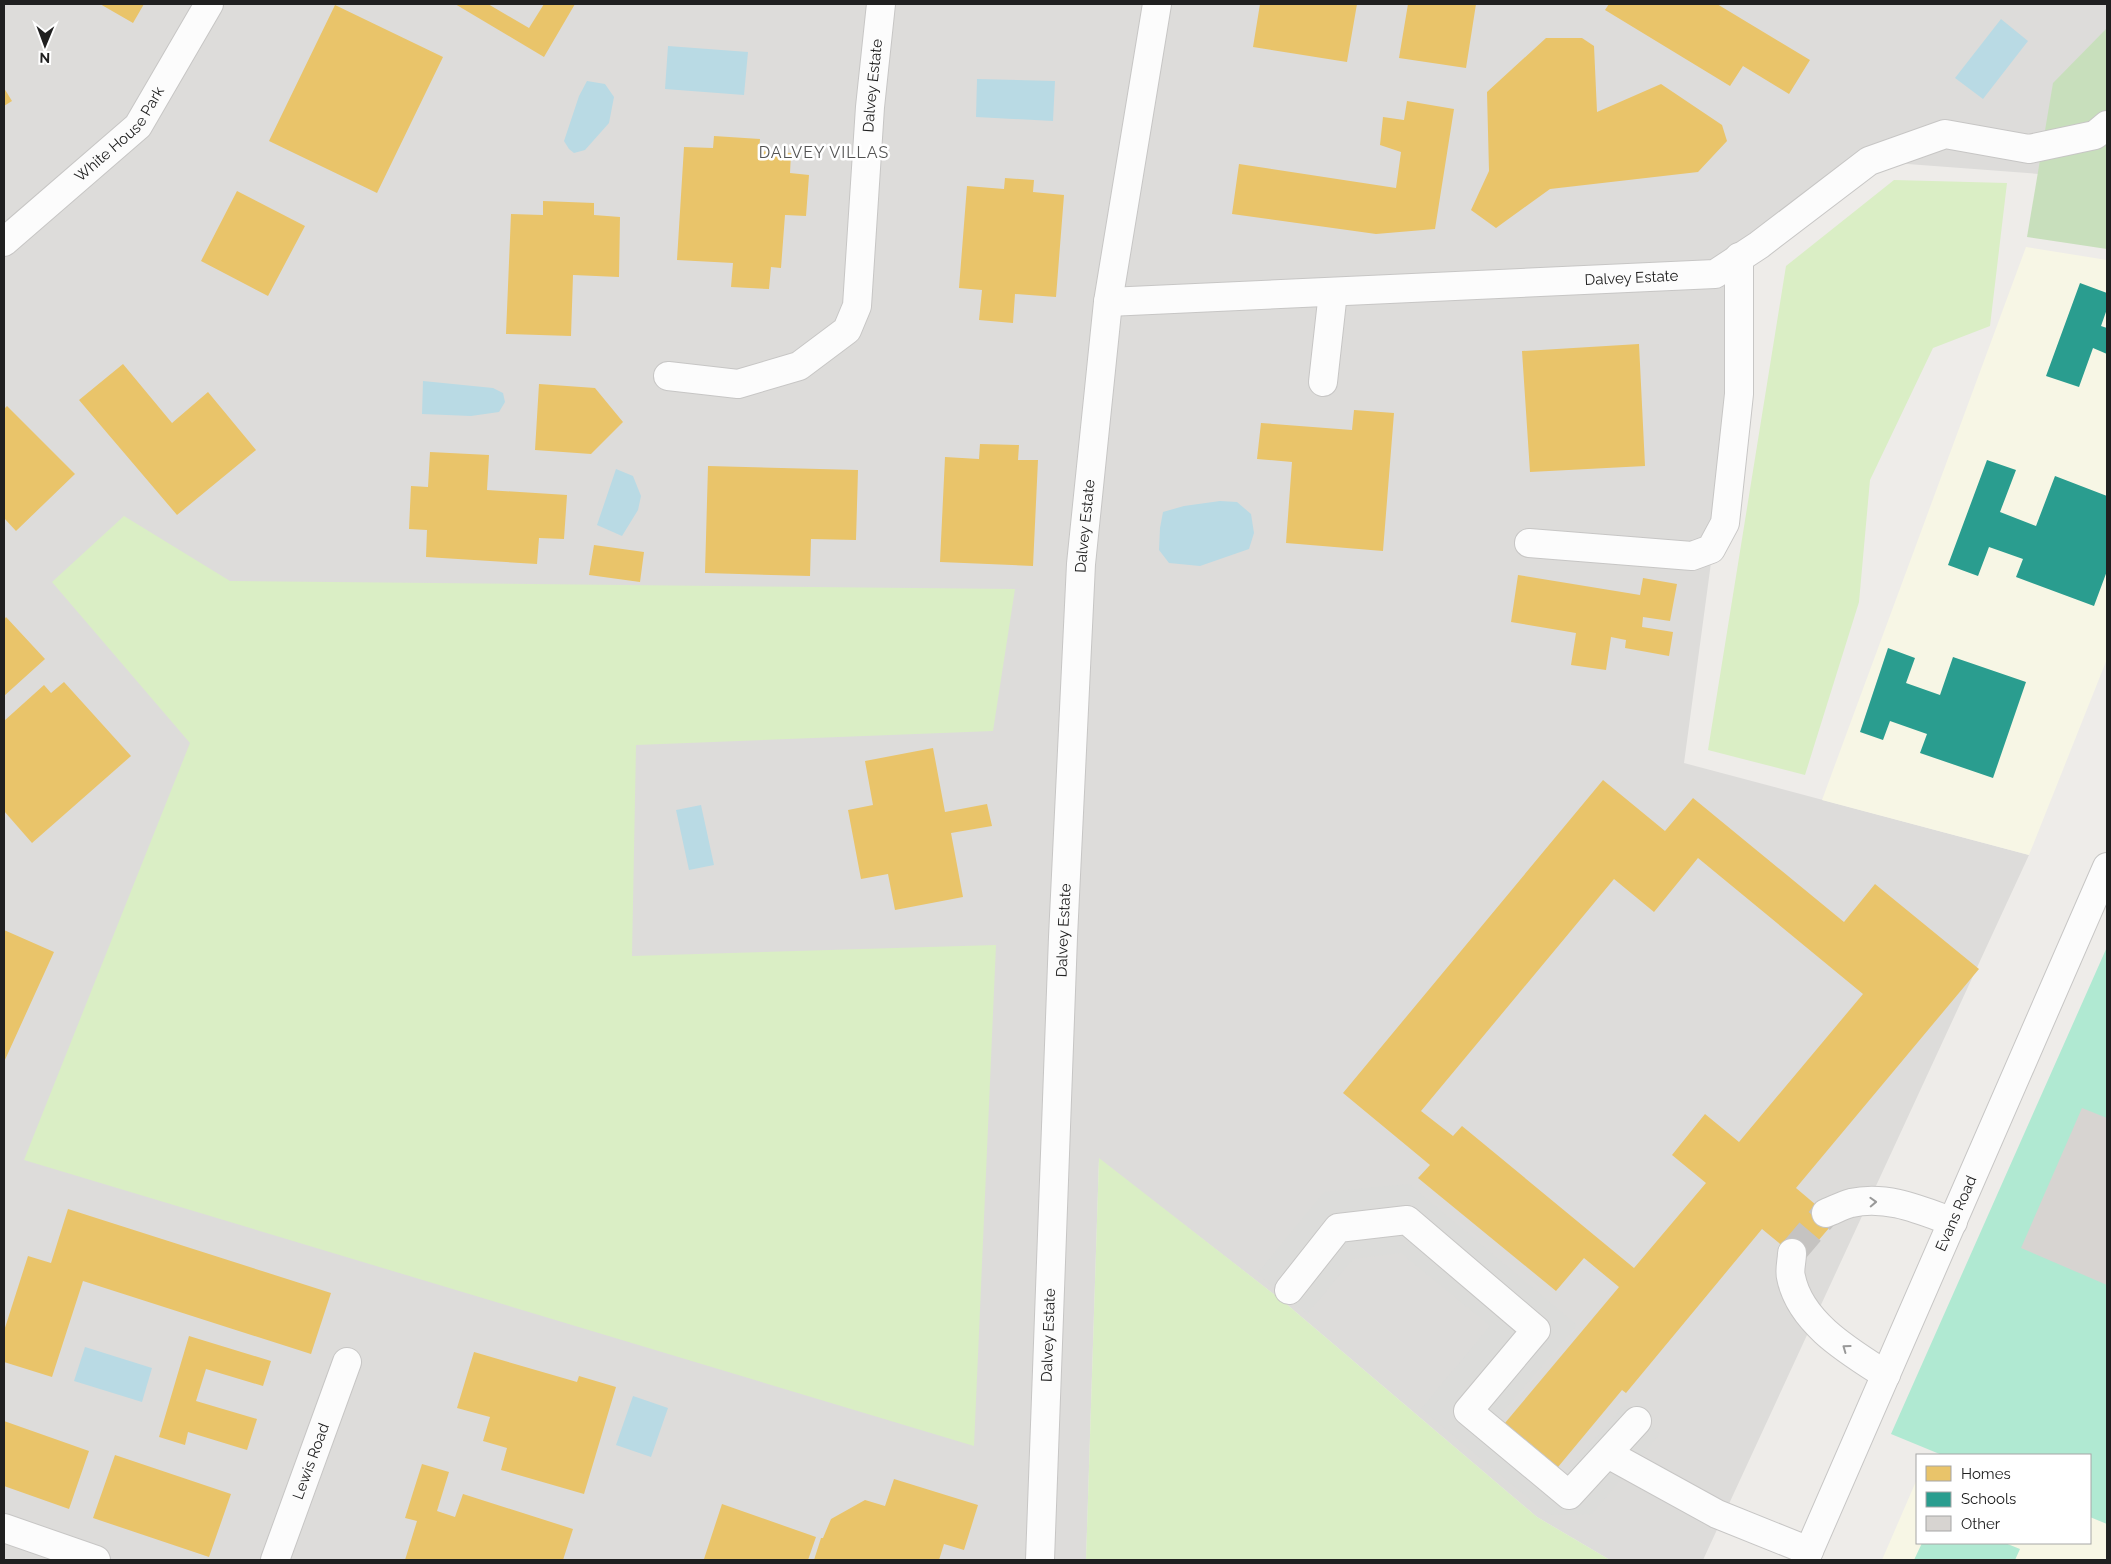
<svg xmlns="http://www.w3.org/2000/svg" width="2111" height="1564" viewBox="0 0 2111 1564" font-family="Raleway,sans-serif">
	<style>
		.residential { fill: #dddcda }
		.education { fill: #f7f6e5 }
		.religious { fill: #dcdcda }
		.grass { fill: #daeec5 }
		.forest { fill: #c8dfbc }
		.pitch { fill: #b0e9d2 }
		.water { fill: #b9dae4 }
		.homes { fill: #e9c46a; fill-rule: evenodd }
		.schools { fill: #2a9d8f }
		.building { fill: #d7d4d1 }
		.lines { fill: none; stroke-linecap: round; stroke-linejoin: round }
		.minor-tunnel { stroke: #c5c3c1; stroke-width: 28; stroke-dasharray: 28 14; stroke-linecap: butt }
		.minor-casing { stroke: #c7c6c5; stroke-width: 30 }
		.minor { stroke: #fcfcfc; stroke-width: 28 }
		.oneway { stroke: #999 }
		.labels { text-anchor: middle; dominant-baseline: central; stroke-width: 5; stroke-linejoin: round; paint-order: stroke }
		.street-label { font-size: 15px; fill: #202020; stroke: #fff }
		.neighbourhood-label { font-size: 16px; letter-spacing: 1px; fill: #535353; stroke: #fff }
	</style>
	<rect width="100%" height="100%" fill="#eeece9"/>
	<!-- residential -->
	<path class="residential" d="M 4,4 L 2107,4 L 2106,179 L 1881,162 L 1751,266 L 1684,763 L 2029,855 L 1703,1560 L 1610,1560 L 1537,1517 L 1284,1302 L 1099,1159 L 1086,1560 L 4,1560 Z"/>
	<!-- education -->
	<path class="education" d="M 2026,247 L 2107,260 L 2107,659 L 2029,855 L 1822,800 Z
		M 1917,1479 L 1917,1543 L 2090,1543 L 2090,1517 L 2107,1524 L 2107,1560 L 1882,1560 Z"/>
	<!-- religious -->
	<path class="religious" d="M 1409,1184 L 1577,1325 L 1496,1420 L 1562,1477 L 1625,1404 L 1660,1434 L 1592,1514 L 1549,1515 L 1421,1409 L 1490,1326 L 1401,1253 L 1353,1259 L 1307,1314 L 1257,1274 L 1324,1192 Z"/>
	<!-- grass -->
	<path class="grass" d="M 1894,180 L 2007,183 L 1990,326 L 1933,348 L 1870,480 L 1859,602 L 1805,775 L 1708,750 L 1786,266 Z
		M 124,516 L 230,581 L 1015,589 L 993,731 L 636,745 L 632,956 L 996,945 L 974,1446 L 24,1160 L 190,743 L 52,582 Z
		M 1099,1158 L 1284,1302 L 1537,1517 L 1610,1560 L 1086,1560 Z"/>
	<!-- forest -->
	<path class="forest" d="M 2107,28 L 2107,249 L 2027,237 L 2053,83 Z"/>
	<!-- pitch -->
	<path class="pitch" d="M 2107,947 L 2107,1524 L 2090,1517 L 2090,1455 L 1942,1455 L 1891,1434 Z
		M 1922,1543 L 2005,1543 L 2020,1549 L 2015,1560 L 1914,1560 Z"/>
	<!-- water -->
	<path class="water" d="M 2001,19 L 2028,41 L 1983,99 L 1955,78 Z
		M 668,46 L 748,52 L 744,95 L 665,89 Z
		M 977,79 L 1055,81 L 1053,121 L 976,117 Z
		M 587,81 L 605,84 L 614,97 L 609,123 L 585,150 L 574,153 L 569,149 L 564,141 L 579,96 Z
		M 423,381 L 493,388 L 503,393 L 505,402 L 499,412 L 471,416 L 422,414 Z
		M 616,469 L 633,476 L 641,496 L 638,510 L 622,536 L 597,525 Z
		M 1220,501 L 1237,502 L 1251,514 L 1254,533 L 1249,549 L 1200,566 L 1169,563 L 1159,550 L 1160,528 L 1163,512 L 1184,506 Z
		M 701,805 L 714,865 L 689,870 L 676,810 Z
		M 85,1347 L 152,1368 L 142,1402 L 74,1381 Z
		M 633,1396 L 668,1408 L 651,1457 L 616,1445 Z"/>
	<!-- homes -->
	<path class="homes" d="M 100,4 L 144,4 L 133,23 Z
		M 455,4 L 488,4 L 529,28 L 544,4 L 575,4 L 544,57 Z
		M 1260,4 L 1357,4 L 1347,62 L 1253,47 Z
		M 1408,4 L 1476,4 L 1466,68 L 1399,58 Z
		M 1609,4 L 1717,4 L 1810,60 L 1789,94 L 1743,66 L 1730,86 L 1605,10 Z
		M 335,5 L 443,57 L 377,193 L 269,141 Z
		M 1546,38 L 1582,38 L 1594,46 L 1597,112 L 1661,84 L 1722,125 L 1727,141 L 1698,172 L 1550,189 L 1496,228 L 1471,210 L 1489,171 L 1487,92 Z
		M 4,88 L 12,101 L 4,106 Z
		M 1407,101 L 1454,109 L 1435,229 L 1376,234 L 1232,214 L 1239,164 L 1396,188 L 1401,152 L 1380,145 L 1383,117 L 1404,120 Z
		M 714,136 L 760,139 L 759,151 L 791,153 L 790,173 L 809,175 L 806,216 L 785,215 L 781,268 L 771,267 L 769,289 L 731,287 L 733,263 L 677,260 L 684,147 L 713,148 Z
		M 1005,178 L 1034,180 L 1033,192 L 1064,195 L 1056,297 L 1015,294 L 1013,323 L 979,320 L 982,290 L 959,288 L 967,186 L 1004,189 Z
		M 237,191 L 305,226 L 268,296 L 201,261 Z
		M 543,201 L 594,203 L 594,215 L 620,217 L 619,277 L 573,275 L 571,336 L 506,334 L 511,214 L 543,215 Z
		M 1639,344 L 1645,466 L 1530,472 L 1522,351 Z
		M 123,364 L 172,423 L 208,392 L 256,450 L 177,515 L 79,400 Z
		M 539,384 L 595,388 L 623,422 L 591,454 L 535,450 Z
		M 7,406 L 75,474 L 16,531 L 4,518 L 4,409 Z
		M 1354,410 L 1394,413 L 1383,551 L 1286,543 L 1292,462 L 1257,459 L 1261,423 L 1352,430 Z
		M 980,444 L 1019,445 L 1018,460 L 1038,460 L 1033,566 L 940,562 L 945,457 L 979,459 Z
		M 430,452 L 489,455 L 487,490 L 567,495 L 564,539 L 539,538 L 537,564 L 426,557 L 427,530 L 409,529 L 411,486 L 428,487 Z
		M 708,466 L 858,470 L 856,540 L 811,539 L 810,576 L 705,573 Z
		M 594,545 L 644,552 L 640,582 L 589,575 Z
		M 1518,575 L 1640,595 L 1643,578 L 1677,584 L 1670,621 L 1643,617 L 1642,627 L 1673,632 L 1669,656 L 1625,648 L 1626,640 L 1611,637 L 1606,670 L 1571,665 L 1576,633 L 1511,622 Z
		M 6,617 L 45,659 L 4,696 L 4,620 Z
		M 64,682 L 131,756 L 32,843 L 4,811 L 4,721 L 44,685 L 51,693 Z
		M 933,748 L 945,812 L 987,804 L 992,826 L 951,833 L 963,897 L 895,910 L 888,874 L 861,879 L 848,810 L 873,805 L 865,761 Z
		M 1603,780 L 1665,831 L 1693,798 L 1844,922 L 1875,884 L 1979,969 L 1796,1188 L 1835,1221 L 1801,1261 L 1762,1229 L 1626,1393 L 1622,1390 L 1558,1467 L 1505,1423 L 1619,1287 L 1584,1258 L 1556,1291 L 1418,1178 L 1430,1165 L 1343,1093 ZM 1698,858 L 1863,994 L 1739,1142 L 1705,1114 L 1672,1155 L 1706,1183 L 1634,1268 L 1462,1126 L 1453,1136 L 1421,1111 L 1614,879 L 1654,912 Z
		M 4,930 L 54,952 L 4,1062 Z
		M 68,1209 L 331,1293 L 311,1354 L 83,1281 L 52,1377 L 4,1362 L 4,1331 L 28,1256 L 51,1263 Z
		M 189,1336 L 271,1361 L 263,1386 L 206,1369 L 196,1401 L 257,1419 L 247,1450 L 188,1432 L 185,1445 L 159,1437 Z
		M 474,1352 L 577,1382 L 579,1376 L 616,1387 L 584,1494 L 501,1470 L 507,1448 L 483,1441 L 490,1417 L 457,1408 Z
		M 4,1421 L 89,1451 L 69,1509 L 4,1486 Z
		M 115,1455 L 231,1494 L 209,1557 L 93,1518 Z
		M 422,1464 L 449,1472 L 437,1511 L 455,1517 L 463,1494 L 573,1529 L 563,1560 L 405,1560 L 417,1521 L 405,1518 Z
		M 894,1479 L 978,1505 L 964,1550 L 944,1544 L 939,1560 L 814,1560 L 821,1538 L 823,1538 L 831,1519 L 865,1500 L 885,1506 Z
		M 722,1504 L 816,1537 L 808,1560 L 704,1559 Z"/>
	<!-- schools -->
	<path class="schools" d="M 2080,283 L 2107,293 L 2107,309 L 2101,326 L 2107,328 L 2107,354 L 2093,348 L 2079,387 L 2046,376 Z
		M 1987,460 L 2016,470 L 2000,512 L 2036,526 L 2055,476 L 2107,496 L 2107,571 L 2094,606 L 2016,577 L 2023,559 L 1989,547 L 1978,576 L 1948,565 Z
		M 1888,648 L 1915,658 L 1906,683 L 1940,695 L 1953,657 L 2026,682 L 1993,778 L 1920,753 L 1927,734 L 1890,721 L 1883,740 L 1860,732 Z"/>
	<!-- building -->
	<path class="building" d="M 2082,1108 L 2107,1118 L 2107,1285 L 2021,1248 Z"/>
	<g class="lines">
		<!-- minor-tunnel -->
		<path class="minor-tunnel" d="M 1792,1253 L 1826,1213"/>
		<defs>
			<g id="minor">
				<path id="s1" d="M 4,242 L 138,126 L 209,4"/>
				<path id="s2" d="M 1108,302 L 1715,274 L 1759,245 L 1869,161 L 1945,134 L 2029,149 L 2095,135 L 2107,125"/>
				<path id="s3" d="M 668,376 L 738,384 L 799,366 L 847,330 L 857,306 L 870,107 L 881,4"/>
				<path d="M 1323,382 L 1333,292"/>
				<path d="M 1529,543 L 1692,556 L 1711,549 L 1725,523 L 1739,394 L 1739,257"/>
				<path d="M 1826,1213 C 1834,1210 1843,1205 1851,1203 C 1887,1195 1920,1210 1953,1222"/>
				<path d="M 1792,1253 C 1792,1261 1789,1270 1791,1277 C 1800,1323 1850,1352 1886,1375"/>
				<path d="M 1289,1290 L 1338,1228 L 1407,1220 L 1536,1330 L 1468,1411 L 1569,1495 L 1637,1421"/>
				<path d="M 1608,1454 L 1717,1514 L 1809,1551"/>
				<path d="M 4,1528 L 96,1560"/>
				<path id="s4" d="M 275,1560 L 347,1362"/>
				<path id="s5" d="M 1040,1560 L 1063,937 L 1081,564 L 1108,302 L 1157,4"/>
				<path id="s6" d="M 1805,1560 L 2107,867"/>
			</g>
		</defs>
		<!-- minor casing -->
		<use href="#minor" class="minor-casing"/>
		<!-- minor -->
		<use href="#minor" class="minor"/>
	</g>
	<!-- one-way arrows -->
	<defs><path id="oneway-chevron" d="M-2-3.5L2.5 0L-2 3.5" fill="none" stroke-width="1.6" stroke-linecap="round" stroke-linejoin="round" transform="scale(1.25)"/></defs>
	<g class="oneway">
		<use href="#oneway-chevron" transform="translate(1873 1202) rotate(-2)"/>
		<use href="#oneway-chevron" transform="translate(1846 1348) rotate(-144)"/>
	</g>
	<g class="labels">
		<!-- street labels -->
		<g class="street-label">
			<text stroke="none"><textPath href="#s3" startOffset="441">Dalvey Estate</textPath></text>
			<text stroke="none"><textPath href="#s1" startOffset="159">White House Park</textPath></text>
			<text stroke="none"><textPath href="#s2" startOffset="524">Dalvey Estate</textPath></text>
			<text stroke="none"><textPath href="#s5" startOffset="1035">Dalvey Estate</textPath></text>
			<text stroke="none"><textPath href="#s5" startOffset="630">Dalvey Estate</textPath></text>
			<text stroke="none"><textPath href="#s6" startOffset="378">Evans Road</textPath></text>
			<text stroke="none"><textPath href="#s5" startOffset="225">Dalvey Estate</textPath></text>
			<text stroke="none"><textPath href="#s4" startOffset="105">Lewis Road</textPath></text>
		</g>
		<!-- neighbourhood labels -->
		<g class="neighbourhood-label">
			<text x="824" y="152">DALVEY VILLAS</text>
		</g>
	</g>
	<!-- border -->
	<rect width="2111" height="1564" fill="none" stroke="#202020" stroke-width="10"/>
	<!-- legend -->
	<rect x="1916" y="1454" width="175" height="90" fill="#ffffff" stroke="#a6a6a6"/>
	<rect x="1926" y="1466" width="25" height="15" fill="#e9c46a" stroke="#a6a6a6"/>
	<text x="1961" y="1479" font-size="15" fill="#202020">Homes</text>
	<rect x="1926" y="1492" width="25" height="15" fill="#2a9d8f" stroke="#a6a6a6"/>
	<text x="1961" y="1504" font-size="15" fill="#202020">Schools</text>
	<rect x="1926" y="1516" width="25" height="15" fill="#d7d4d1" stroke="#a6a6a6"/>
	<text x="1961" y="1529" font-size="15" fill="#202020">Other</text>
	<!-- north arrow -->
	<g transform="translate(45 45) rotate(181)" stroke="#ffffff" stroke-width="4" paint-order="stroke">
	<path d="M0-4L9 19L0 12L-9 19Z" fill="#202020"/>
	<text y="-8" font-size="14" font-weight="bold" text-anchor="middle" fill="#202020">N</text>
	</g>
</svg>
